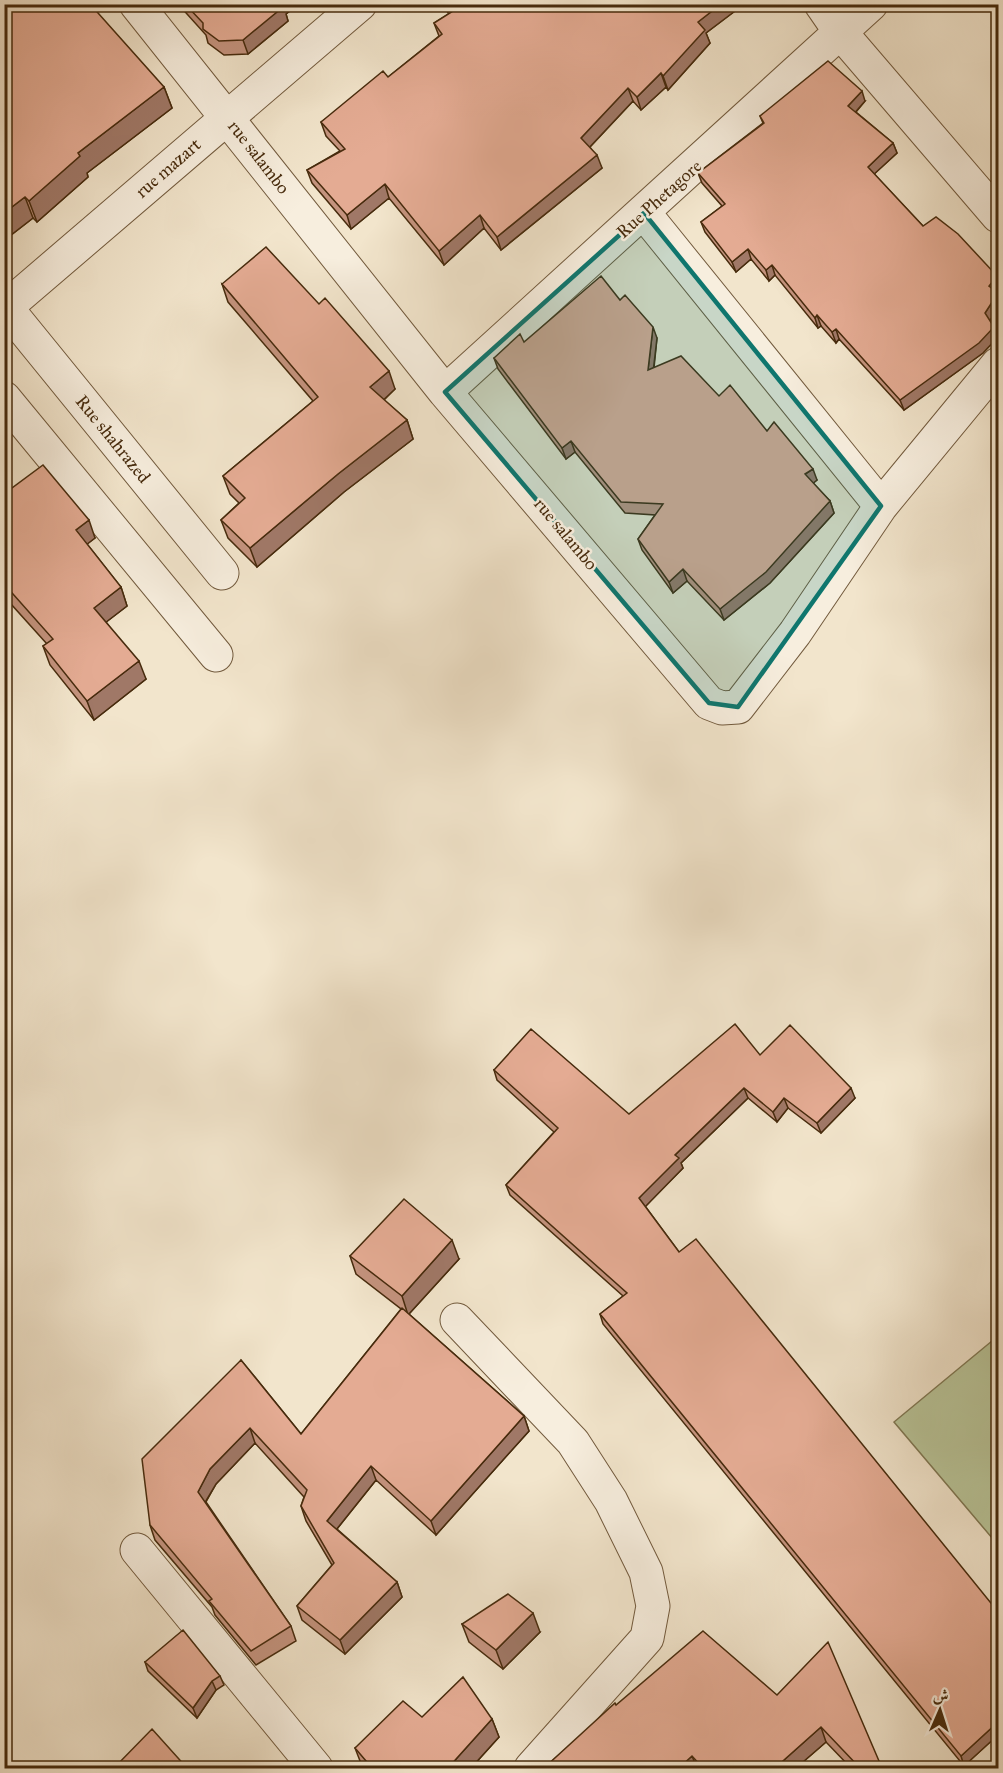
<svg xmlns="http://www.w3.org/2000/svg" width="1003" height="1773" viewBox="0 0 1003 1773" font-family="'IM FELL Great Primer',Amiri,serif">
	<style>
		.green { fill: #b9c599; stroke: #807853; stroke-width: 1.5 }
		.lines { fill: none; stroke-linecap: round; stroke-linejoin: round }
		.minor-casing { stroke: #725a3d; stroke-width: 35 }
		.minor { stroke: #f7eede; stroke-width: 33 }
		.wall { fill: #c4937e; stroke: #472b0d; stroke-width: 1.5 }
		.shaded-wall { fill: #a07867; stroke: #472b0d; stroke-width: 1.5 }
		.building { fill: #e4ab93; stroke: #472b0d; stroke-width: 1.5 }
		.marked { fill: #0f766e; fill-opacity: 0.2; stroke: #0f766e; stroke-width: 4.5; stroke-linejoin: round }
		.labels { text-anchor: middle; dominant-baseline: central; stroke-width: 5; stroke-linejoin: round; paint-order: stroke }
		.street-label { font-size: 18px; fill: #472b0d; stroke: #f7eede }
	</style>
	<rect width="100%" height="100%" fill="#f2e5cc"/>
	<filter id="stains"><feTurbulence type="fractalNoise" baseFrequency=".00333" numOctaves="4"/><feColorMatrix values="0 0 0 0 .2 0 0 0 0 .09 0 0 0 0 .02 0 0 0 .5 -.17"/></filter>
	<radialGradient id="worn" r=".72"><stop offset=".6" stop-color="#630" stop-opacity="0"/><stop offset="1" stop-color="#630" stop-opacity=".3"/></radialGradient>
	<!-- green -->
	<path class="green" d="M 998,1336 L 998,1545 L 894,1422 Z"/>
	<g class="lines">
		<defs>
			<path id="minor" d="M 136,4 L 445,392 L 709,703 L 722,708 L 738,707 L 795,633 L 881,506 L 998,364
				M 821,4 L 841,33 L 998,216
				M 644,213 L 881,506
				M 4,305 L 222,573
				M 4,309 L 360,4
				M 445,392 L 871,4
				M 4,398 L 216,655
				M 457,1320 L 573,1442 L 611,1501 L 646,1572 L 653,1606 L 647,1638 L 531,1768
				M 137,1550 L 316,1768"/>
		</defs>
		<!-- minor casing -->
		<use href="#minor" class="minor-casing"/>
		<!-- minor -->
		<use href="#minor" class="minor"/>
	</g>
	<!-- wall -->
	<path class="wall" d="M 4,4 L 164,87 L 172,108 L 87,173 L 88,177 L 37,222 L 33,218 L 11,235 L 4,228 Z
		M 178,4 L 299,4 L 286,14 L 288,21 L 248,54 L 224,55 L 208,43 L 206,35 Z
		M 442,4 L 743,4 L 743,5 L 706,33 L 710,43 L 668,90 L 666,87 L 641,110 L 633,101 L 590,147 L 602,168 L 501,250 L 484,228 L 444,265 L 389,198 L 351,229 L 312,183 L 307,170 L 340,151 L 326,136 L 321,122 L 388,77 L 439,36 L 434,23 L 449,14 Z
		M 865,101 L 856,112 L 893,143 L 897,153 L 874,174 L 923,226 L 997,276 L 999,279 L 999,290 L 996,292 L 999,296 L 999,308 L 990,321 L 997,338 L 983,353 L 904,410 L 839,339 L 836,343 L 821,326 L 818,328 L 775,275 L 769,281 L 751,259 L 736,272 L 705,232 L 701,222 L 722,206 L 702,183 L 698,173 L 763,123 L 760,116 Z
		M 222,284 L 395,389 L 384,400 L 407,420 L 413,439 L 344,492 L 257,567 L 228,538 L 221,520 L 239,503 L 230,494 L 223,476 L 313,401 L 228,302 Z
		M 620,300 L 657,338 L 654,368 L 719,396 L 767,431 L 817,480 L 813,483 L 830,501 L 834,513 L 770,583 L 724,620 L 687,581 L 673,593 L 642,550 L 638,539 L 655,515 L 625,513 L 575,452 L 566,459 L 498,369 L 494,358 L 524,342 Z
		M 4,494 L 95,538 L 87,544 L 121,587 L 127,606 L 106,622 L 146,679 L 94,720 L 50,665 L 43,646 L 47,644 L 11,604 L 8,594 L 4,590 Z
		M 760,1055 L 855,1098 L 821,1133 L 788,1108 L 777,1122 L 748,1098 L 681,1163 L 683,1168 L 645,1206 L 679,1252 L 999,1613 L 999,1734 L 964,1766 L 603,1324 L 600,1314 L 623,1296 L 510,1195 L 506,1185 L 554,1132 L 497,1080 L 494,1070 L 629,1114 Z
		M 350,1256 L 459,1259 L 409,1314 L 524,1416 L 529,1431 L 436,1535 L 376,1480 L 337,1529 L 397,1582 L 402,1597 L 345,1654 L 302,1620 L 297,1606 L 332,1565 L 306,1521 L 301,1506 L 304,1497 L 255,1443 L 216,1484 L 206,1502 L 291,1626 L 296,1641 L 256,1665 L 215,1615 L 212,1607 L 155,1540 L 150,1525 L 241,1360 L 301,1434 L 401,1309 L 356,1274 Z
		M 462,1624 L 540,1632 L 503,1669 L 469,1642 Z
		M 145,1662 L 220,1676 L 224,1685 L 216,1690 L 197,1718 L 148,1671 Z
		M 777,1695 L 882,1768 L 851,1768 L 826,1742 L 796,1768 L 544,1768 L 616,1705 Z
		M 422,1717 L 492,1719 L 499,1737 L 471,1768 L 364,1768 L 362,1766 L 355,1748 Z"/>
	<!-- shaded-wall -->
	<path class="shaded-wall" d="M 280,4 L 299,4 L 286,14 L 288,21 L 248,54 L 243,40 Z
		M 721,4 L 743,5 L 706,33 L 710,43 L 668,90 L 663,76 L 698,22 Z
		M 661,73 L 666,87 L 641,110 L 637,97 Z
		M 164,87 L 172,108 L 87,173 L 88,177 L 37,222 L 29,201 L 78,153 Z
		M 628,88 L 633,101 L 586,151 L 581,138 Z
		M 862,91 L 865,101 L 852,116 L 848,106 Z
		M 893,143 L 897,153 L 871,177 L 868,167 Z
		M 597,155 L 602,168 L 501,250 L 497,237 Z
		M 385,184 L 389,198 L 351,229 L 347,215 Z
		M 25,197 L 33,218 L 11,235 L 4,219 L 4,213 Z
		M 480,215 L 484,228 L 444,265 L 439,251 Z
		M 748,249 L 751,259 L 736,272 L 732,262 Z
		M 772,265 L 775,275 L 769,281 L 766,270 Z
		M 997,276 L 999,279 L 999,290 L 992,296 L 989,286 Z
		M 998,293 L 999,308 L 988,323 L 985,313 Z
		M 817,315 L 821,326 L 818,328 L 815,318 Z
		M 653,327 L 657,338 L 652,381 L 648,370 Z
		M 994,327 L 997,338 L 983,353 L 904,410 L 900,400 Z
		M 836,329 L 839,339 L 836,343 L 832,332 Z
		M 389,371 L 395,389 L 377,406 L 370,387 Z
		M 407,420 L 413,439 L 344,492 L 257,567 L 250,548 L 338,474 Z
		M 571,441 L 575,452 L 566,459 L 562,448 Z
		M 813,469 L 817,480 L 810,486 L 805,474 Z
		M 830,501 L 834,513 L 770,583 L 724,620 L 720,609 Z
		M 89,520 L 95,538 L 82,548 L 76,530 Z
		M 683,569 L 687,581 L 673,593 L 669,582 Z
		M 121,587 L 127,606 L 101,626 L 94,608 Z
		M 139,661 L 146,679 L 94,720 L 87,701 Z
		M 744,1088 L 748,1098 L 681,1163 L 683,1168 L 643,1209 L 639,1198 L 675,1155 Z
		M 851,1088 L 855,1098 L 821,1133 L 817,1123 Z
		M 784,1098 L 788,1108 L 777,1122 L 773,1112 Z
		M 452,1240 L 459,1259 L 408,1315 L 402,1296 Z
		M 524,1416 L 529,1431 L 436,1535 L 431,1521 Z
		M 250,1428 L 255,1443 L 216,1484 L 203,1506 L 198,1492 L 210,1469 Z
		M 371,1466 L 376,1480 L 332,1535 L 327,1521 Z
		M 397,1582 L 402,1597 L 345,1654 L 340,1640 Z
		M 533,1613 L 540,1632 L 503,1669 L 496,1650 Z
		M 212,1681 L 216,1690 L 197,1718 L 193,1708 Z
		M 492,1719 L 499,1737 L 471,1768 L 448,1768 Z
		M 999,1721 L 999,1734 L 964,1766 L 961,1756 Z
		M 821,1727 L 826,1742 L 796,1768 L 775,1768 Z
		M 692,1756 L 697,1768 L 679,1768 Z"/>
	<!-- building -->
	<path class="building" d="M 4,4 L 90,4 L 164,87 L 78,153 L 80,156 L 29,201 L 25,197 L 4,213 Z
		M 185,4 L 281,4 L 283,7 L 243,40 L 219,41 L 203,29 L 203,23 Z
		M 448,4 L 721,4 L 698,22 L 705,30 L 663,76 L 661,73 L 637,97 L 628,88 L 581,138 L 597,155 L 497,237 L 480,215 L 439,251 L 385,184 L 347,215 L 307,170 L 345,149 L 321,122 L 383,71 L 388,77 L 442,34 L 434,23 L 453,11 Z
		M 828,61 L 862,91 L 848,106 L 893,143 L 868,167 L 923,226 L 936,217 L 958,234 L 997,276 L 989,286 L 998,293 L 985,313 L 994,327 L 979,343 L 900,400 L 836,329 L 832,332 L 817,315 L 815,318 L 772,265 L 766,270 L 748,249 L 732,262 L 701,222 L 725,204 L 698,173 L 764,123 L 760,116 Z
		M 266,247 L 319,304 L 325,298 L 389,371 L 370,387 L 407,420 L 338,474 L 250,548 L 221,520 L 245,498 L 223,476 L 318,397 L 222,284 Z
		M 601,276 L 620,300 L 625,295 L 653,327 L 648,370 L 681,356 L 719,396 L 730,385 L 767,431 L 774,422 L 813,469 L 805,474 L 830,501 L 766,572 L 720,609 L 683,569 L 669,582 L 638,539 L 663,504 L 621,502 L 571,441 L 562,448 L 494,358 L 520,334 L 524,342 Z
		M 43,465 L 89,520 L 76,530 L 121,587 L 94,608 L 139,661 L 87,701 L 43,646 L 53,639 L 5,585 L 7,583 L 4,580 L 4,494 Z
		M 735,1024 L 760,1055 L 790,1025 L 851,1088 L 817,1123 L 784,1098 L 773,1112 L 744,1088 L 675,1155 L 679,1158 L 639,1198 L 679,1252 L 696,1239 L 999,1613 L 999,1721 L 961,1756 L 600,1314 L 627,1293 L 506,1185 L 558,1128 L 494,1070 L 531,1029 L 629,1114 Z
		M 404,1199 L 452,1240 L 402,1296 L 350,1256 Z
		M 402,1308 L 524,1416 L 431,1521 L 371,1466 L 327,1521 L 397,1582 L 340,1640 L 297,1606 L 334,1563 L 301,1506 L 307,1490 L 250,1428 L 210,1469 L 198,1492 L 291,1626 L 251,1651 L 209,1601 L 212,1599 L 150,1525 L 142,1459 L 241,1360 L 301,1434 Z
		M 508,1594 L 533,1613 L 496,1650 L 462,1624 Z
		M 183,1630 L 220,1676 L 212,1681 L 193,1708 L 145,1662 Z
		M 703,1631 L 777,1695 L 828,1642 L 882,1768 L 860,1768 L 821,1727 L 775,1768 L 703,1768 L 692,1756 L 679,1768 L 544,1768 L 615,1703 L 616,1705 Z
		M 463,1677 L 492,1719 L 448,1768 L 372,1768 L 355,1748 L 403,1701 L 422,1717 Z
		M 152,1729 L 187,1768 L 114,1768 Z"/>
	<!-- marked area -->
	<path class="marked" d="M 644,213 L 881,506 L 738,707 L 709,703 L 445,392 Z"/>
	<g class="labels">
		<!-- street labels -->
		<g class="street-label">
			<text transform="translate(259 157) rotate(52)">rue salambo</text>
			<text transform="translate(168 168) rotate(-41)">rue mazart</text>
			<text transform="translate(659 199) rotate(-42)">Rue Phetagore</text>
			<text transform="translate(113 439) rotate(51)">Rue shahrazed</text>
			<text transform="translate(566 534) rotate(50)">rue salambo</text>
		</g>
	</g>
	<!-- margin -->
	<rect width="1003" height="1773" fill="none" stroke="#f2e5cc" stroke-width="24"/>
	<rect x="6" y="6" width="991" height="1761" fill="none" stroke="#472b0d" stroke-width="3"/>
	<rect x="12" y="12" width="979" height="1749" fill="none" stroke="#472b0d" stroke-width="1.5"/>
	<!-- north arrow -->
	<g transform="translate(940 1710) rotate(3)" stroke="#f7eede" stroke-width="4.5" paint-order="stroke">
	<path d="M0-4.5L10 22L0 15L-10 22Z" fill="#472b0d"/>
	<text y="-9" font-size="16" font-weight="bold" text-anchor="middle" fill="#472b0d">ش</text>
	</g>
	<rect width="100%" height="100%" filter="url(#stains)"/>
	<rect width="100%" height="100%" fill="url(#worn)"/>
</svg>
